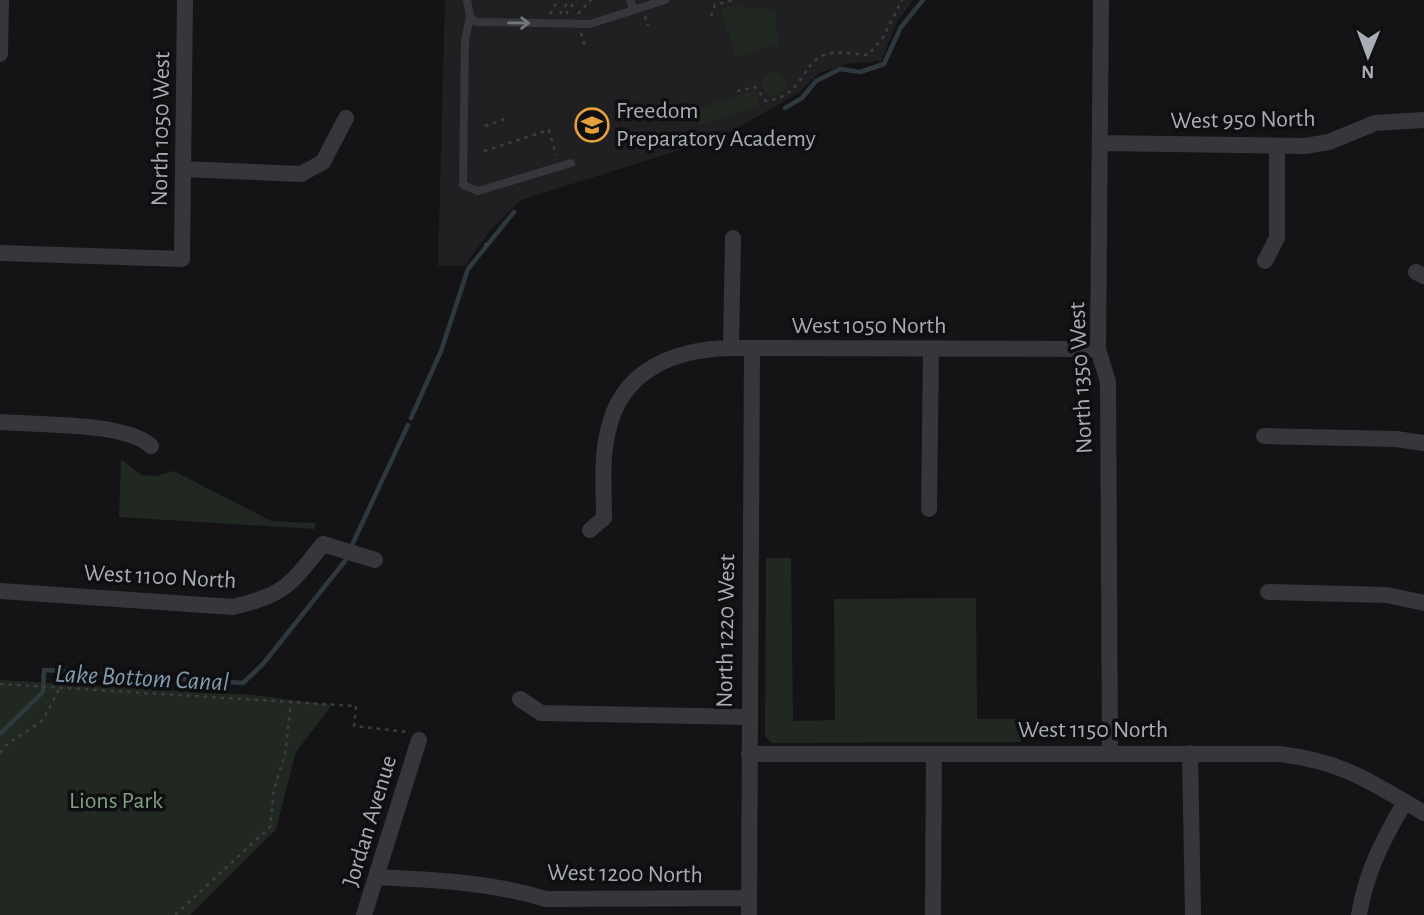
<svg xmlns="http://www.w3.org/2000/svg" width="1424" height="915" viewBox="0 0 1424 915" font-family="'Alegreya Sans',sans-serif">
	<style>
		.built { fill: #202023 }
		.green { fill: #212821 }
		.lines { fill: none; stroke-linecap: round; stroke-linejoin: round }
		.stream { stroke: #2e383e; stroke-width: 4.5 }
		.path { stroke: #3c3e41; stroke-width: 2.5; stroke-dasharray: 3.5 5; stroke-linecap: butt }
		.service { stroke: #35373b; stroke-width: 8 }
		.minor { stroke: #35373b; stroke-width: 16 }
		.oneway { stroke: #74777e }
		.labels { text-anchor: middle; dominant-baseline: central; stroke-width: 7; stroke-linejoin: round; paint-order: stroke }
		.poi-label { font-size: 24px; fill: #a7acb5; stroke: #0f0f11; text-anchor: start }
		.street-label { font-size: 24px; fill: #a7acb5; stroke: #0f0f11 }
		.park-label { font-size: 24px; fill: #7f9f7f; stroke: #0f0f11 }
		.water-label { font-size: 26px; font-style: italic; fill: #809cae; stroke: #0f0f11 }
	</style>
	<rect width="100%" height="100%" fill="#141416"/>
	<!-- built -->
	<path class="built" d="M 445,0 L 913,0 L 897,22 L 881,61 L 846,64 L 819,73 L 797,94 L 721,137 L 521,200 L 490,230 L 465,266 L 438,266 Z"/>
	<!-- green -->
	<path class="green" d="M 726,6 L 775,9 L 778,45 L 736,57 L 721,13 Z
		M762 84a12 12 0 1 1 24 0a12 12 0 1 1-24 0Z
		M 755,90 L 759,106 L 700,125 L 695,110 Z
		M 121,459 L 141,475 L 157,476 L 174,471 L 271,521 L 315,523 L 315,529 L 119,517 Z
		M 766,558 L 791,558 L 793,721 L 835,720 L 834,599 L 976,598 L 977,719 L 1021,719 L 1021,742 L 772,743 L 765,736 Z
		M 0,680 L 254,695 L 332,705 L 296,752 L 276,829 L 190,915 L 0,915 Z"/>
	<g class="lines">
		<!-- stream -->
		<path class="stream" d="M 785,108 L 802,98 L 816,81 L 840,69 L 860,72 L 884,64 L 901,27 L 923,0
			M 411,418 L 441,351 L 468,269 L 514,212
			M 352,545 L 408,425
			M 0,734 L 43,692 L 44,670 L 243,683 L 263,664 L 345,561"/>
		<!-- path -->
		<path class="path" d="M 550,14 L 558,0
			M 560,14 L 569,0
			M 566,14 L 576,0
			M 578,14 L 591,0
			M 645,16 L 648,26
			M 711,16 L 715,5 L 733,0
			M 581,33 L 585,47
			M 737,91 L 755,87 L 766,101 C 804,96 800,65 824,55 C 835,50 856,54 868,55 L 882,39 L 902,0
			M 485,126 L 508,118
			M 484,151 L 549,130 L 556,155
			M 485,243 L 488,251
			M 0,684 L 356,706 L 354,726 L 408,732
			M 0,753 L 5,746 L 43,720 L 60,687
			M 175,915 L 270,827 L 274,790 L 285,754 L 291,702"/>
		<!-- service -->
		<path class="service" d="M 467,0 L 470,17 L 476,22 L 590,24 L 665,0
			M 630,0 L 634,10
			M 470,17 L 465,40 L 463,185 L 478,191 L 571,163"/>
		<!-- minor -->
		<path class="minor" d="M 1101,0 L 1098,349 L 1108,382 L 1110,752
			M 0,54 L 1,0
			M 1100,143 L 1305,146 L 1329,142 L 1375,123 L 1424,120
			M 183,169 L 301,174 L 323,162 L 346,118
			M 0,253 L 182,259 L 185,0
			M 1265,261 L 1277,238 L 1277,146
			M 1416,272 L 1424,276
			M 731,348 L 733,238
			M 0,422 C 37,425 125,422 151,446
			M 1264,436 L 1396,439 L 1424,443
			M 929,509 L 931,349
			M 590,530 L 604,518 C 604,490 601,459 608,431 C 621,370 674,349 731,348 L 1098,349
			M 0,591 L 233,607 C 285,595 291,584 323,544 L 375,560
			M 1268,592 L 1387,595 L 1424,603
			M 520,699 L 541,713 L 748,717
			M 1190,753 L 1193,915
			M 749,754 L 1280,754 C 1344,762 1371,782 1424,813
			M 377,877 C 434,880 490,882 546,899 L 749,898
			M 364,915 L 419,740
			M 749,915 L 752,348
			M 933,915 L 934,754
			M 1359,915 C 1366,872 1383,839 1405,802"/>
	</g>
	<!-- one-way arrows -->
	<defs><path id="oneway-shaft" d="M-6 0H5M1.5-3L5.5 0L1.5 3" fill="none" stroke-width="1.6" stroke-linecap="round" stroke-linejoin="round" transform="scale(1.75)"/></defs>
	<use class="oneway" href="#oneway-shaft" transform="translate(519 23) rotate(1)"/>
	<!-- icons -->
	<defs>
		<symbol id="school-ring" viewBox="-11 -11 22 22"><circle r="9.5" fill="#0f0f11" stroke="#e6a13c" stroke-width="1.5"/><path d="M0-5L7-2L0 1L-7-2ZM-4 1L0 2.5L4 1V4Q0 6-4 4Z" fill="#e6a13c"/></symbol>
	</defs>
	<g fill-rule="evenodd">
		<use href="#school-ring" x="573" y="106" width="38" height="38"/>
	</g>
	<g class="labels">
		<!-- poi labels -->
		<g class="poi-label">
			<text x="616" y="111">Freedom<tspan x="616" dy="28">Preparatory Academy</tspan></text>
		</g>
		<!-- street labels -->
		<g class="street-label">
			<text transform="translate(1243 120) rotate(-1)">West 950 North</text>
			<text transform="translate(161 129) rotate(-89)">North 1050 West</text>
			<text x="869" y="326">West 1050 North</text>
			<text transform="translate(1081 378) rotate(-93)">North 1350 West</text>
			<text transform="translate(160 577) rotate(3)">West 1100 North</text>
			<text transform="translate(726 631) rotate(-89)">North 1220 West</text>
			<text x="1093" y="730">West 1150 North</text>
			<text transform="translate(370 821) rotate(-73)">Jordan Avenue</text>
			<text transform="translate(625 874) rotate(1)">West 1200 North</text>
		</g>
		<!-- park labels -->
		<g class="park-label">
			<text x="116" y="801">Lions Park</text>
		</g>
		<!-- water labels -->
		<g class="water-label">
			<text transform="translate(142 678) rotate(3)">Lake Bottom Canal</text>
		</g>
	</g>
	<!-- north arrow -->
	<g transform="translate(1368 56) rotate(181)" stroke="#0f0f11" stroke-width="5" paint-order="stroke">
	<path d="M0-5L12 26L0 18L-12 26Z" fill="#a7acb5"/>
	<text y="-10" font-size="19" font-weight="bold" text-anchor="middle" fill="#a7acb5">N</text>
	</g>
</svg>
